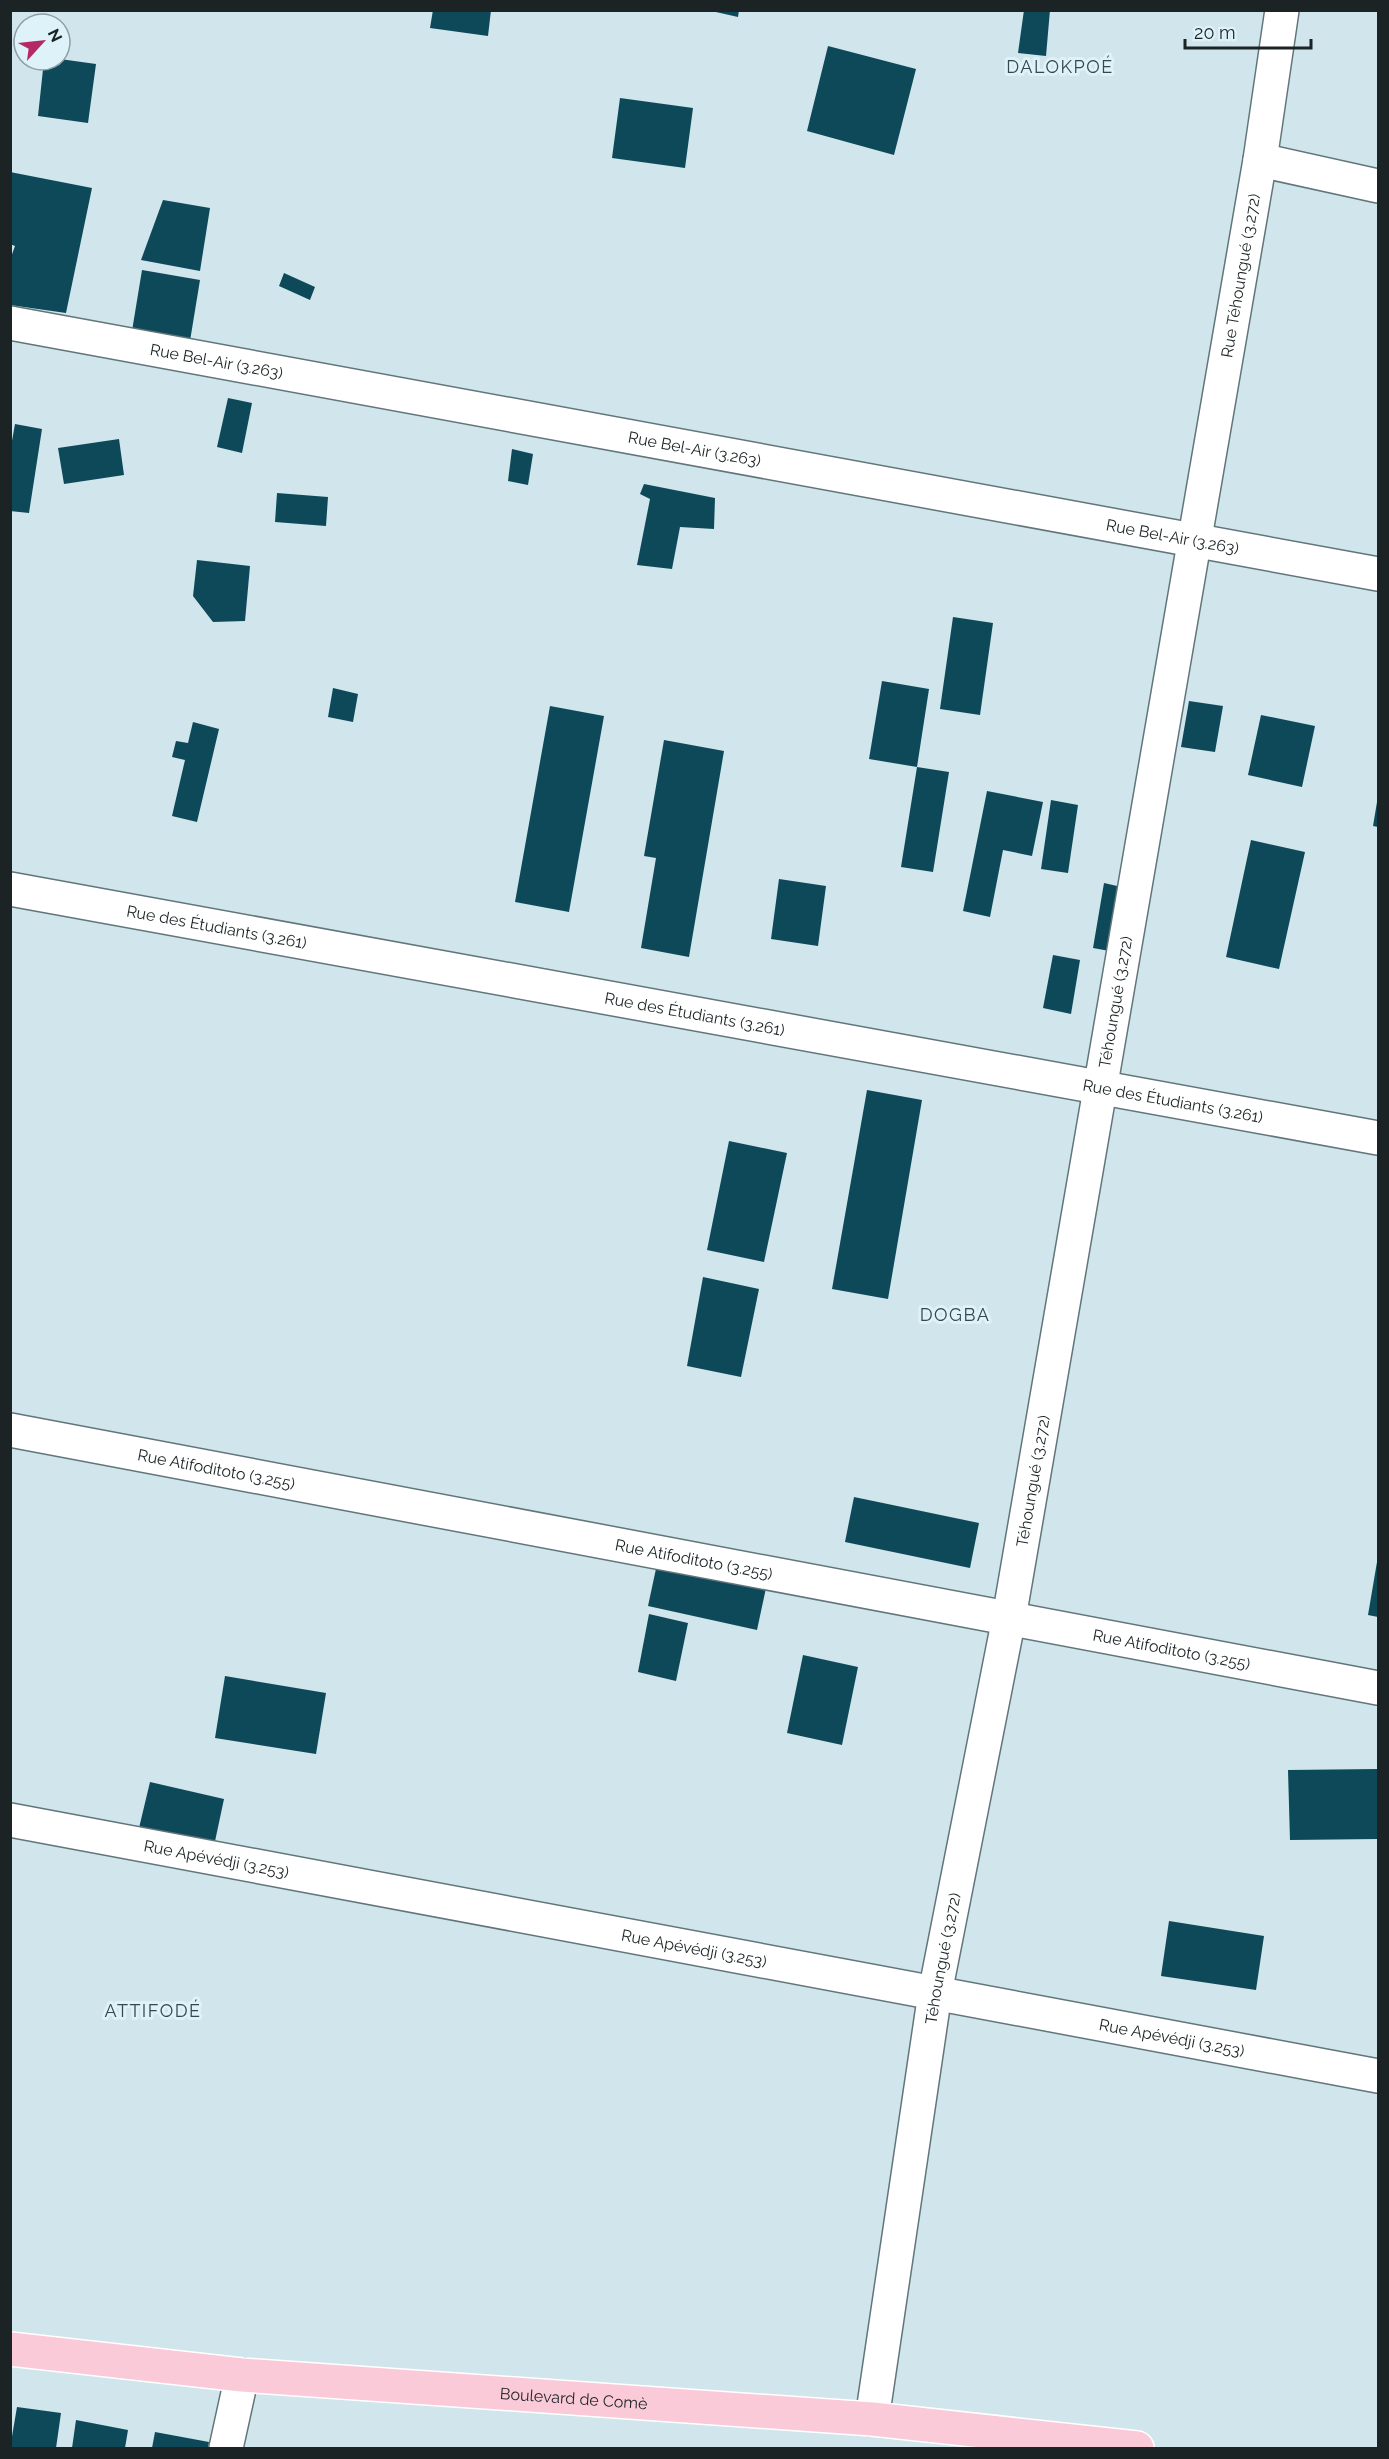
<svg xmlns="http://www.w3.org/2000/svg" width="1389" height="2459" viewBox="0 0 1389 2459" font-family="Raleway,sans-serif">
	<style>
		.building { fill: #0e495a }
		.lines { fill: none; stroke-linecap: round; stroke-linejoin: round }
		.minor-casing { stroke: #62757b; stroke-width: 36 }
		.major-casing { stroke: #fff; stroke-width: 36 }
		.minor { stroke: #fff; stroke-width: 33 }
		.major { stroke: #facad9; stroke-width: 33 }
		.labels { text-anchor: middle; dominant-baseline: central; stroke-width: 6; stroke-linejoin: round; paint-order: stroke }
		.street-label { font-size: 16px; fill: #1b2325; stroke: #ddf2f9 }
		.neighbourhood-label { font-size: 18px; letter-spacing: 1.5px; fill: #36474d; stroke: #ddf2f9 }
	</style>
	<rect width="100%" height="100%" fill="#d0e5ec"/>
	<!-- building -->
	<path class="building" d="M 433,10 L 491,10 L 488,36 L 430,28 Z
		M 707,10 L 739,10 L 738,17 Z
		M 1024,10 L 1050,10 L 1046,56 L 1018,53 Z
		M 828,46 L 916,69 L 894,155 L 807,131 Z
		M 60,59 L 96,64 L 88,123 L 38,116 L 44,60 Z
		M 620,98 L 693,108 L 685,168 L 612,158 Z
		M 10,172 L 92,188 L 66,313 L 10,305 L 10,260 L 15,246 L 10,244 Z
		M 163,200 L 210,208 L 200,271 L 141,260 Z
		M 142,270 L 200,280 L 189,347 L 131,337 Z
		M 284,273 L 315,287 L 310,300 L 279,286 Z
		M 228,398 L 252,403 L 242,453 L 217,447 Z
		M 15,424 L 42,429 L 29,513 L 10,511 L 10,452 Z
		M 119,439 L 124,475 L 64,484 L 58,448 Z
		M 512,449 L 533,454 L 528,485 L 508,481 Z
		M 644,484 L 715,498 L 714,529 L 680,527 L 672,569 L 637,565 L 650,499 L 640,494 Z
		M 277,493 L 328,497 L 326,526 L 275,522 Z
		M 197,560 L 250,566 L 245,621 L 213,622 L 193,596 Z
		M 953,617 L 993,623 L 980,715 L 940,709 Z
		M 882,681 L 929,689 L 917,767 L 869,759 Z
		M 333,688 L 358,694 L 353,722 L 328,717 Z
		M 1189,701 L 1223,706 L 1215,752 L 1181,747 Z
		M 550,706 L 604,716 L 569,912 L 515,902 Z
		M 1261,715 L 1315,726 L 1302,787 L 1248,775 Z
		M 193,722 L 219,729 L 197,822 L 172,816 L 185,760 L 172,757 L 176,741 L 188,743 Z
		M 664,740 L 724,751 L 689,957 L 641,948 L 656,858 L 644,856 Z
		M 917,767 L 949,772 L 933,872 L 901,867 Z
		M 987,791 L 1043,802 L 1032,856 L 1003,850 L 990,917 L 963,911 Z
		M 1051,800 L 1078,805 L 1068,873 L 1041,869 Z
		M 1377,802 L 1378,802 L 1378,827 L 1373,826 Z
		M 1251,840 L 1305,852 L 1279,969 L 1226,957 Z
		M 779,879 L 826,886 L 818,946 L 771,939 Z
		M 1104,883 L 1126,888 L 1115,952 L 1093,948 Z
		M 1053,955 L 1080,960 L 1071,1014 L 1043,1008 Z
		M 867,1090 L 922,1100 L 888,1299 L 832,1289 Z
		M 729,1141 L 787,1153 L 764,1262 L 707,1250 Z
		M 703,1277 L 759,1289 L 741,1377 L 687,1366 Z
		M 854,1497 L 979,1523 L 970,1568 L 845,1542 Z
		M 1377,1562 L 1378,1562 L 1378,1617 L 1368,1615 Z
		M 657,1564 L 766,1588 L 757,1630 L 648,1606 Z
		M 649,1614 L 688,1623 L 676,1681 L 638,1672 Z
		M 803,1655 L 858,1667 L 842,1745 L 787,1733 Z
		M 225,1676 L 326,1693 L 316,1754 L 215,1738 Z
		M 1378,1769 L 1378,1839 L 1290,1840 L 1288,1770 Z
		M 150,1782 L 224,1799 L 214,1846 L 139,1828 Z
		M 1169,1921 L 1264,1936 L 1256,1990 L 1161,1976 Z
		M 17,2407 L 61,2413 L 56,2448 L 10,2448 Z
		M 76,2420 L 128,2430 L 125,2448 L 72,2448 Z
		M 155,2432 L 209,2442 L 208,2448 L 152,2448 Z"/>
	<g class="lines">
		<defs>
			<g id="minor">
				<path d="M 1260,160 L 1378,186"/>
				<path id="s1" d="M 10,323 L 1378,574"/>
				<path id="s2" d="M 10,889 L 1378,1138"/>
				<path id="s3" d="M 10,1430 L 1378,1688"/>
				<path id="s4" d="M 10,1820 L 1378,2076"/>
				<path id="s5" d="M 872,2419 L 935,1993 L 1009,1618 L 1260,160 L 1282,10"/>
				<path d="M 226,2448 L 242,2375"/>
			</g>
			<g id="major">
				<path id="s6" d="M 10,2349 L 242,2375 L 872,2419 L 1137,2448"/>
			</g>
		</defs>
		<!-- minor casing -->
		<use href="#minor" class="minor-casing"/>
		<!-- major casing -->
		<use href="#major" class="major-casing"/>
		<!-- minor -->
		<use href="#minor" class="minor"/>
		<!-- major -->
		<use href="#major" class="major"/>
	</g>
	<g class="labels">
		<!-- street labels -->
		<g class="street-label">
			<text stroke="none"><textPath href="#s5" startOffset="2175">Rue Téhoungué (3.272)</textPath></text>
			<text stroke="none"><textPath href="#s1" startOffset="210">Rue Bel-Air (3.263)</textPath></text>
			<text stroke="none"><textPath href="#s1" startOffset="696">Rue Bel-Air (3.263)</textPath></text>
			<text stroke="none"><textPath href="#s1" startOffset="1182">Rue Bel-Air (3.263)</textPath></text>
			<text stroke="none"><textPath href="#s2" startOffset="210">Rue des Étudiants (3.261)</textPath></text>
			<text stroke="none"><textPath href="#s5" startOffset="1438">Téhoungué (3.272)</textPath></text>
			<text stroke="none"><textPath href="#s2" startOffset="696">Rue des Étudiants (3.261)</textPath></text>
			<text stroke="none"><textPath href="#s2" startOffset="1182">Rue des Étudiants (3.261)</textPath></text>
			<text stroke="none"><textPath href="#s3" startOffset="210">Rue Atifoditoto (3.255)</textPath></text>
			<text stroke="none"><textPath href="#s5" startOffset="952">Téhoungué (3.272)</textPath></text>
			<text stroke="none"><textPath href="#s3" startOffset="696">Rue Atifoditoto (3.255)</textPath></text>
			<text stroke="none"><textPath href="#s3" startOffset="1182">Rue Atifoditoto (3.255)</textPath></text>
			<text stroke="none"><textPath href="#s4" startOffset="210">Rue Apévédji (3.253)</textPath></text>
			<text stroke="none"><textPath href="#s4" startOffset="696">Rue Apévédji (3.253)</textPath></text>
			<text stroke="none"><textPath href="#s5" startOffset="466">Téhoungué (3.272)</textPath></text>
			<text stroke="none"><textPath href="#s4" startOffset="1182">Rue Apévédji (3.253)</textPath></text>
			<text stroke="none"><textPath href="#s6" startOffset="566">Boulevard de Comè</textPath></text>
		</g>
		<!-- neighbourhood labels -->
		<g class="neighbourhood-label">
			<text x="1060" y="66">DALOKPOÉ</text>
			<text x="955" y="1314">DOGBA</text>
			<text x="153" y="2010">ATTIFODÉ</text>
		</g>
	</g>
	<!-- border -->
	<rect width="1389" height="2459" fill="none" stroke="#1b2325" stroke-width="24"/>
	<!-- north arrow -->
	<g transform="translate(42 42) rotate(63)"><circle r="28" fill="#ddf2f9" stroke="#8f9fa4" stroke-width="1.5"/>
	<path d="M0-4.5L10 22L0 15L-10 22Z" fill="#b32865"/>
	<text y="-9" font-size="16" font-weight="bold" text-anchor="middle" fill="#1b2325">N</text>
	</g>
	<!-- scale -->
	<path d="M1185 39v9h126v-9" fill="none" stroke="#1b2325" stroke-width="3"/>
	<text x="1194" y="39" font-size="18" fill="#1b2325" stroke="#ddf2f9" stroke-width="4.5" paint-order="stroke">20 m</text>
</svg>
